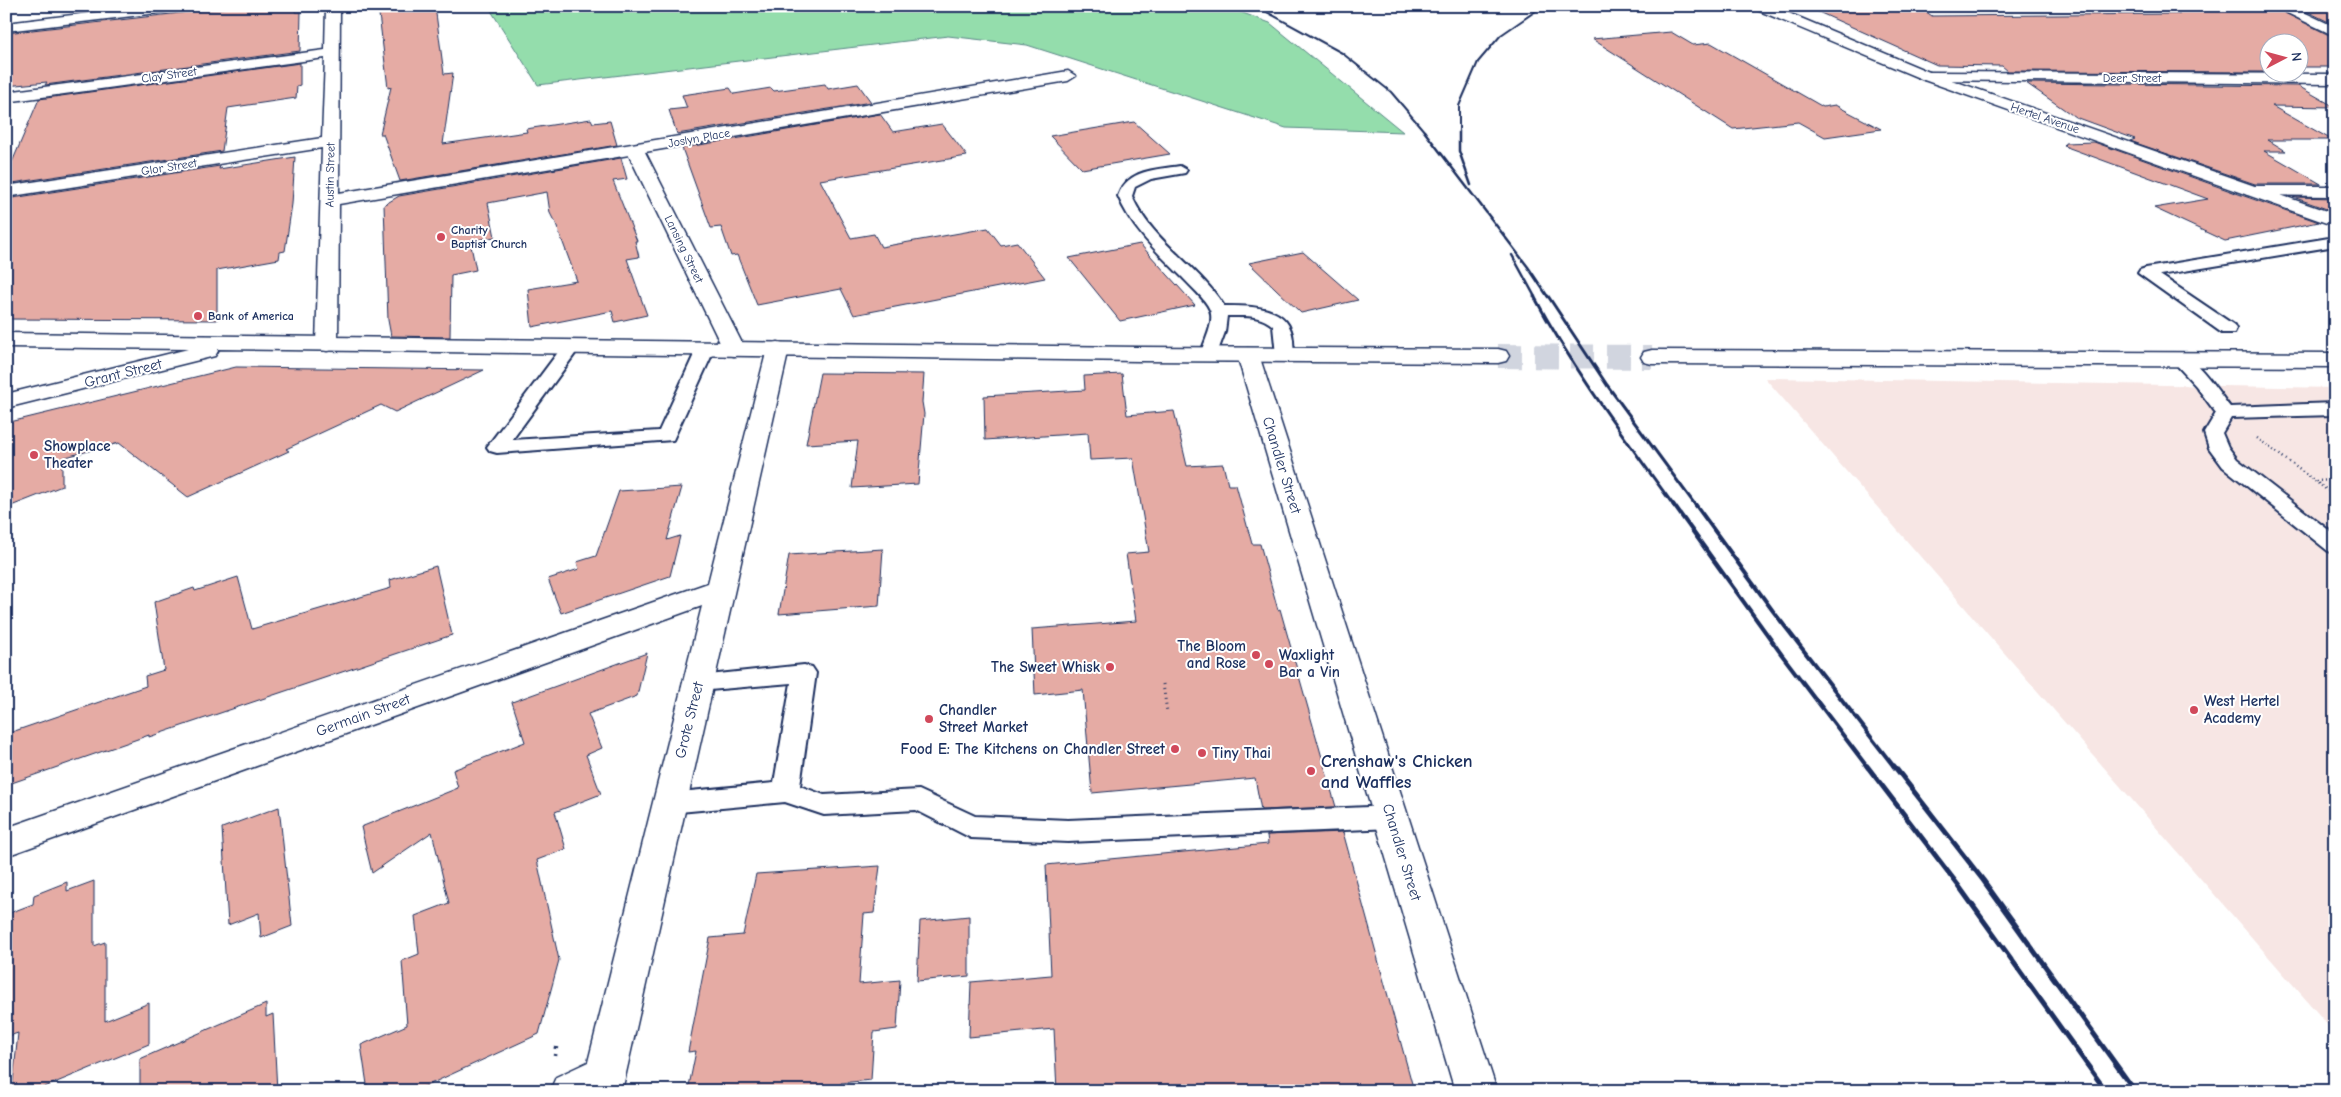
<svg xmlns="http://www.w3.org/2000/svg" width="2341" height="1097" viewBox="0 0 2341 1097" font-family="'Comic Neue',sans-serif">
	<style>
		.built { fill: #f7e6e4 }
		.green { fill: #94ddac; stroke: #588685 }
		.building { fill: #e5aba4; stroke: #1b2f5e }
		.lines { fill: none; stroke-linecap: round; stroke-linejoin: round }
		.secondary-tunnel { stroke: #d1d5df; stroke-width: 24; stroke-dasharray: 24 12; stroke-linecap: butt }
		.lane-casing { stroke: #1b2f5e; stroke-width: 4 }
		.street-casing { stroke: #1b2f5e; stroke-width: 3 }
		.secondary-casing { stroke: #1b2f5e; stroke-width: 3 }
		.path-far2 { stroke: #1b2f5e; stroke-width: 2.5; stroke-dasharray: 1 3; stroke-linecap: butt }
		.path-far1 { stroke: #1b2f5e; stroke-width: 3; stroke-dasharray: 1 4; stroke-linecap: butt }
		.path { stroke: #1b2f5e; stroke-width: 4.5; stroke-dasharray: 2 5; stroke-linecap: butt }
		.lane { fill: #fff; fill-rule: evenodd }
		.street { fill: #fff; fill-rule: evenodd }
		.secondary { fill: #fff; fill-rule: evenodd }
		.rail-far4 { stroke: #1b2f5e; stroke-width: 2 }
		.rail-far3 { stroke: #1b2f5e; stroke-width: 2.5 }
		.rail-far2 { stroke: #1b2f5e; stroke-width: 3 }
		.rail-far1 { stroke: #1b2f5e; stroke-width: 4 }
		.rail { stroke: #1b2f5e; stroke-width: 5 }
		.poi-dot { fill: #d1495b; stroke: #fff; stroke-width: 2 }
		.labels { text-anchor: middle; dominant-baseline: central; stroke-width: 4; stroke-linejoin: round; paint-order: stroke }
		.far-street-label { font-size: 12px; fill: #1b2f5e; stroke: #fff }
		.far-poi-label { font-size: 12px; font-weight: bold; fill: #1b2f5e; stroke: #fff; text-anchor: start }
		.street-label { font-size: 15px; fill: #1b2f5e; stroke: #fff }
		.poi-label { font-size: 15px; font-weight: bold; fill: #1b2f5e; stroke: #fff; text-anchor: start }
		.near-poi-label { font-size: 18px; font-weight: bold; fill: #1b2f5e; stroke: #fff; text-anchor: start }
	</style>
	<rect width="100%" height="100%" fill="#fff"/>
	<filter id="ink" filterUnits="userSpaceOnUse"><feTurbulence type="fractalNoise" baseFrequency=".02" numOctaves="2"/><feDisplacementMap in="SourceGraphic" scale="10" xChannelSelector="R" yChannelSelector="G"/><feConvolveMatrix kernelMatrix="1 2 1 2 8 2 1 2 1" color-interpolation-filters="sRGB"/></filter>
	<g filter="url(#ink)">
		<!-- built -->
		<path class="built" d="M 1765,378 L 2335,388 L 2335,1033 Z"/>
		<!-- green -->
		<path class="green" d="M 488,6 L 1224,6 L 1270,23 L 1403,132 L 1286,128 L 1027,45 L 948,36 L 538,85 Z"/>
		<!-- building -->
		<path class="building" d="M 241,6 L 296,6 L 295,12 L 301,12 L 300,51 L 45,85 L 47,82 L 6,86 L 6,33 Z
			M 378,6 L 435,6 L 444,74 L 453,73 L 443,144 L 527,132 L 526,129 L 591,119 L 593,123 L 610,121 L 617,145 L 400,181 L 383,134 L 380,134 L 391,87 L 388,88 Z
			M 1805,6 L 1918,6 L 1932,16 L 2180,14 L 2171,10 L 2198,10 L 2191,6 L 2271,6 L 2335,38 L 2335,67 L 2298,67 L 2298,42 L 2268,42 L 2268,67 L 2265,67 L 2268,69 L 2268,72 L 2008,71 L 2002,66 L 1937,65 Z
			M 2296,6 L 2335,6 L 2335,25 Z
			M 1671,32 L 1693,45 L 1711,43 L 1823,107 L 1835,105 L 1881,129 L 1825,137 L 1798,122 L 1733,129 L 1592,39 Z
			M 300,63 L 300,85 L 297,86 L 296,98 L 228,108 L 222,151 L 6,184 L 6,171 L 13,160 L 39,99 Z
			M 2026,83 L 2298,86 L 2335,107 L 2272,106 L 2332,140 L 2268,140 L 2286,151 L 2264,151 L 2321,184 L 2255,184 L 2130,141 L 2135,139 L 2075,117 Z
			M 825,84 L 828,89 L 858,84 L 871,102 L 677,134 L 669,110 L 687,108 L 682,95 L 730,88 L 734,94 L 771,88 L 774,91 Z
			M 880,114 L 893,132 L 942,124 L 967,156 L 820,180 L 851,238 L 874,234 L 881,247 L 988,228 L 1001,245 L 1017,242 L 1045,278 L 854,315 L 841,289 L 757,305 L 737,255 L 731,256 L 721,227 L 711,228 L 682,148 Z
			M 1134,122 L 1170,154 L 1082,169 L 1050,136 Z
			M 2094,142 L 2247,197 L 2319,222 L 2225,241 L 2154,208 L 2208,199 L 2064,146 L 2065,143 Z
			M 295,157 L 292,204 L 285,251 L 280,252 L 279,259 L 217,270 L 217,320 L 6,319 L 6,199 L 220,166 L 219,169 Z
			M 621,158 L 627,179 L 613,181 L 637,241 L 635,241 L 639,257 L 627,259 L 647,315 L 615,322 L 612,311 L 532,327 L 528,289 L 577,281 L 555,221 L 554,221 L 550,213 L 547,192 L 488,203 L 495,237 L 470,241 L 476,270 L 451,275 L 450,337 L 391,336 L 388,320 L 384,205 L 399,196 Z
			M 2293,197 L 2335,198 L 2335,212 Z
			M 1140,244 L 1195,305 L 1120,321 L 1069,258 Z
			M 1303,252 L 1358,300 L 1301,313 L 1249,263 Z
			M 236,367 L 484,370 L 395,412 L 381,405 L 286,449 L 289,451 L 188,497 L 119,443 L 62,458 L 62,486 L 6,508 L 6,423 Z
			M 820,373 L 924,374 L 922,402 L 924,414 L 918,484 L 852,488 L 858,441 L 806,444 Z
			M 1122,374 L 1127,415 L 1174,411 L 1187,466 L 1223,464 L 1228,485 L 1236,485 L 1252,544 L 1260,544 L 1278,610 L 1280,609 L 1336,807 L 1261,810 L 1255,778 L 1092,793 L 1083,690 L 1035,695 L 1032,629 L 1136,621 L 1126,554 L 1149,552 L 1133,458 L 1090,460 L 1088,433 L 985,440 L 984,396 L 1085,390 L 1084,376 Z
			M 682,487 L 667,540 L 680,536 L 670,576 L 561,613 L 548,579 L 579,569 L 577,562 L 596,556 L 619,491 Z
			M 883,549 L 879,606 L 779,614 L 789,555 Z
			M 436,566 L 452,635 L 149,737 L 149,735 L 6,785 L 6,734 L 146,686 L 145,676 L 164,670 L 154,602 L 194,588 L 195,591 L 238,577 L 252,629 L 391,588 L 390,580 Z
			M 647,653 L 637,696 L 588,714 L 602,748 L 586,755 L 601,794 L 555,812 L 566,849 L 537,860 L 559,960 L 539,1034 L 415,1091 L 368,1091 L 361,1045 L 407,1025 L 402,961 L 419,954 L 415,916 L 449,903 L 432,832 L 372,873 L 361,827 L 458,788 L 453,770 L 525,742 L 512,702 Z
			M 279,807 L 292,926 L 261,938 L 259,913 L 228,925 L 222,828 Z
			M 1343,832 L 1414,1091 L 1057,1091 L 1054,1029 L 969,1037 L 971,982 L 1051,975 L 1046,865 L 1268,844 L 1267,835 Z
			M 880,866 L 874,913 L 864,914 L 859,984 L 900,980 L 897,1029 L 874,1032 L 871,1080 L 841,1083 L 840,1091 L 688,1091 L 696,1051 L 688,1052 L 710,938 L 743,935 L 756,874 Z
			M 94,881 L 94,946 L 105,942 L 105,1021 L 149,1003 L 149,1044 L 35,1091 L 12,1091 L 18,1033 L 6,1037 L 7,914 L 33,904 L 34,895 L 67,882 L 67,891 Z
			M 969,916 L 969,976 L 917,981 L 920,921 Z
			M 266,1004 L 266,1017 L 273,1014 L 277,1091 L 140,1091 L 140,1059 Z"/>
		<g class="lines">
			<!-- secondary-tunnel -->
			<path class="secondary-tunnel" d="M 1498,356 L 1652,357"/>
			<defs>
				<path id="lane" d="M 1180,166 L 1187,170 L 1185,173 L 1151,179 L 1135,187 L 1132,196 C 1151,241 1198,265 1224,306 C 1250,306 1290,305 1293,340 C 1293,346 1295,353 1291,359 L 1279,359 L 1276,355 L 1273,326 C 1260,314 1244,316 1227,316 L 1225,332 L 1215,359 L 1203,359 L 1200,355 C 1204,342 1215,323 1210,310 C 1205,298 1191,287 1182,277 C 1158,253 1131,228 1118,196 C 1128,169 1155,170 1180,166 Z
					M 2335,237 L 2335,246 L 2160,275 L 2234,325 L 2236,329 L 2234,333 L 2222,333 L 2138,273 L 2140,270 L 2146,268 Z
					M 571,342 L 577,343 L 580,347 L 512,440 L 659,431 L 697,348 L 700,344 L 712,344 L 715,348 L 673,440 L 497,453 L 490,451 L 487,447 L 565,343 Z
					M 2181,355 C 2198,359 2219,393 2230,407 L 2335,403 L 2335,415 L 2231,418 L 2222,433 L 2228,447 L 2237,459 L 2335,535 L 2335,553 L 2328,551 L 2223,467 L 2209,448 L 2204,433 L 2216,413 L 2196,386 L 2172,360 L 2175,356 Z
					M 804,665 L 812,667 L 816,673 L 800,786 L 824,795 L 919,790 L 975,816 L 1068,820 L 1392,806 L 1401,810 L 1405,817 L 1401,824 L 1392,828 L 1068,842 L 971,838 L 916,810 L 824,815 L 785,802 L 669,813 L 660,810 L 656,803 L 660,796 L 669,793 L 774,783 L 791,683 L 698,691 L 690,689 L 686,683 L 690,677 Z"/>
				<path id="street" d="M 147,6 L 190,6 L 183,10 L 6,31 L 6,23 Z
					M 326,6 L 340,6 L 339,193 L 1068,71 L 1076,76 L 1068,81 L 645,152 L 745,349 L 742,354 L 734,356 L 726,354 L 723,349 L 629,155 L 339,204 L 338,344 L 335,349 L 327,351 L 319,349 L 316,344 L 322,148 L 6,197 L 6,186 L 322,138 L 325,58 L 6,102 L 6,92 L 325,50 Z
					M 2273,6 L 2291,6 L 2335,27 L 2335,36 Z
					M 1929,72 L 2335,74 L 2335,84 L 1924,80 L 1921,77 Z
					M 2253,186 L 2335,186 L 2335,196 L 2247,195 L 2244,191 L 2247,187 Z
					M 778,342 L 786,344 L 789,349 L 622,1091 L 550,1091 L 556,1077 L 588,1062 L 702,606 L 6,856 L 6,828 L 708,583 L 767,349 L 770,344 Z
					M 1248,348 L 1256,350 L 1259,355 L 1497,1091 L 1455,1091 L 1237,355 L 1240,350 Z"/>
				<path id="secondary" d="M 1753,6 L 1772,6 L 1934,74 L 2335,214 L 2335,226 L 1924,80 L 1755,9 Z
					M 6,333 L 1139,347 L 1498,349 L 1506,351 L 1509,356 L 1506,361 L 1498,363 L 1139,361 L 217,349 L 218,351 L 215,356 L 6,408 L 6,394 L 188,349 L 6,347 Z
					M 1652,350 L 2335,353 L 2335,367 L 1652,364 L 1644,362 L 1641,357 L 1644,352 Z"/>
			</defs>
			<!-- lane casing -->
			<use href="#lane" class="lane-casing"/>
			<!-- street casing -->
			<use href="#street" class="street-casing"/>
			<!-- secondary casing -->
			<use href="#secondary" class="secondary-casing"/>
			<!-- path-far2 -->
			<path class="path-far2" d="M 2257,438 L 2335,496
				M 2316,481 L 2335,480"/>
			<!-- path-far1 -->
			<path class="path-far1" d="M 1163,684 L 1167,712"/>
			<!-- path -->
			<path class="path" d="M 555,1056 L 556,1047"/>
			<!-- lane -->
			<use href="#lane" class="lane"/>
			<!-- street -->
			<use href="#street" class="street"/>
			<!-- secondary -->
			<use href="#secondary" class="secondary"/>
			<!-- rail-far4 -->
			<path class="rail-far4" d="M 1256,6 L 1342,53 L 1391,92 L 1425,132
				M 1459,132 L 1459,106 L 1478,62 L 1501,35 L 1543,6"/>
			<!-- rail-far3 -->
			<path class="rail-far3" d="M 1424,131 L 1528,267 L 1548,297
				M 1459,131 L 1459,151 L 1471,185
				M 1512,255 L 1535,297"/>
			<!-- rail-far2 -->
			<path class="rail-far2" d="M 1534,296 C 1574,371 1625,438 1674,506
				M 1548,296 L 1607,385 L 1696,506"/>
			<!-- rail-far1 -->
			<path class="rail-far1" d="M 1673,504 L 1782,655 L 1868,768
				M 1695,504 L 1773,611 L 1895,768"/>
			<!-- rail -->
			<path class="rail" d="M 1867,766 L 1958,885 L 2106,1091
				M 1894,766 L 1983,880 L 2135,1091"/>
		</g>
	</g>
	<!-- markers -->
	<g class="poi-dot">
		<circle cx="441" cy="237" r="5"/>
		<circle cx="198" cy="316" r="5"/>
		<circle cx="34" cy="455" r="5"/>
		<circle cx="1256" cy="655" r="5"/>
		<circle cx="1269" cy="664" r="5"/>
		<circle cx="1110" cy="667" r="5"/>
		<circle cx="2194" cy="710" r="5"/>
		<circle cx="929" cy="719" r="5"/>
		<circle cx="1175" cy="749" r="5"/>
		<circle cx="1202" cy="753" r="5"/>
		<circle cx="1311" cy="771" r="5"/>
	</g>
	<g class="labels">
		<!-- far-street labels -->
		<g class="far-street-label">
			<text transform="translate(169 75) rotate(-8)">Clay Street</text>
			<text x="2132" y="78">Deer Street</text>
			<text transform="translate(2045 118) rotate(19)">Hertel Avenue</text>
			<text transform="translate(699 138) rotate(-10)">Joslyn Place</text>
			<text transform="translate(169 167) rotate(-9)">Glor Street</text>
			<text transform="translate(330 175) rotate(-89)">Austin Street</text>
			<text transform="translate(684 249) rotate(64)">Lansing Street</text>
		</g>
		<!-- far-poi labels -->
		<g class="far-poi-label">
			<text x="451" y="230">Charity<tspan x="451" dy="14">Baptist Church</tspan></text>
			<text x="208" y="316">Bank of America</text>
		</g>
		<!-- street labels -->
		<g class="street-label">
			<text transform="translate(123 373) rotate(-14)">Grant Street</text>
			<text transform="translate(1282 465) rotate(73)">Chandler Street</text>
			<text transform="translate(363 715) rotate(-20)">Germain Street</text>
			<text transform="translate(689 720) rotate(-76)">Grote Street</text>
			<text transform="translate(1402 852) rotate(73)">Chandler Street</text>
		</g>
		<!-- poi labels -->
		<g class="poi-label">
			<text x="44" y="446">Showplace<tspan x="44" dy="17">Theater</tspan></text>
			<text x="1246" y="646" text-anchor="end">The Bloom<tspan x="1246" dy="17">and Rose</tspan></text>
			<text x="1279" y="655">Waxlight<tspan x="1279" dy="17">Bar a Vin</tspan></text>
			<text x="1100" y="667" text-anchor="end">The Sweet Whisk</text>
			<text x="2204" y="701">West Hertel<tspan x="2204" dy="17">Academy</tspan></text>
			<text x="939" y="710">Chandler<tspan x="939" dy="17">Street Market</tspan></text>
			<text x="1165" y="749" text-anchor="end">Food E: The Kitchens on Chandler Street</text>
			<text x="1212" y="753">Tiny Thai</text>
		</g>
		<!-- near-poi labels -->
		<g class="near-poi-label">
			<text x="1321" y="761">Crenshaw's Chicken<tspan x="1321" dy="21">and Waffles</tspan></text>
		</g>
	</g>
	<!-- margin -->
	<rect width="2341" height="1097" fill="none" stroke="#fff" stroke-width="25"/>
	<rect x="12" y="12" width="2316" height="1072" fill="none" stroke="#1b2f5e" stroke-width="2" filter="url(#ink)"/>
	<!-- north arrow -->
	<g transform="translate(2284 58) rotate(84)"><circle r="24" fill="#ffffff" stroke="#a4acbf"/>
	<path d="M0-4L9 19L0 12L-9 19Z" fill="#d1495b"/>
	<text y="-8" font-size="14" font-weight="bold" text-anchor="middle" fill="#1b2f5e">N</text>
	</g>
</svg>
